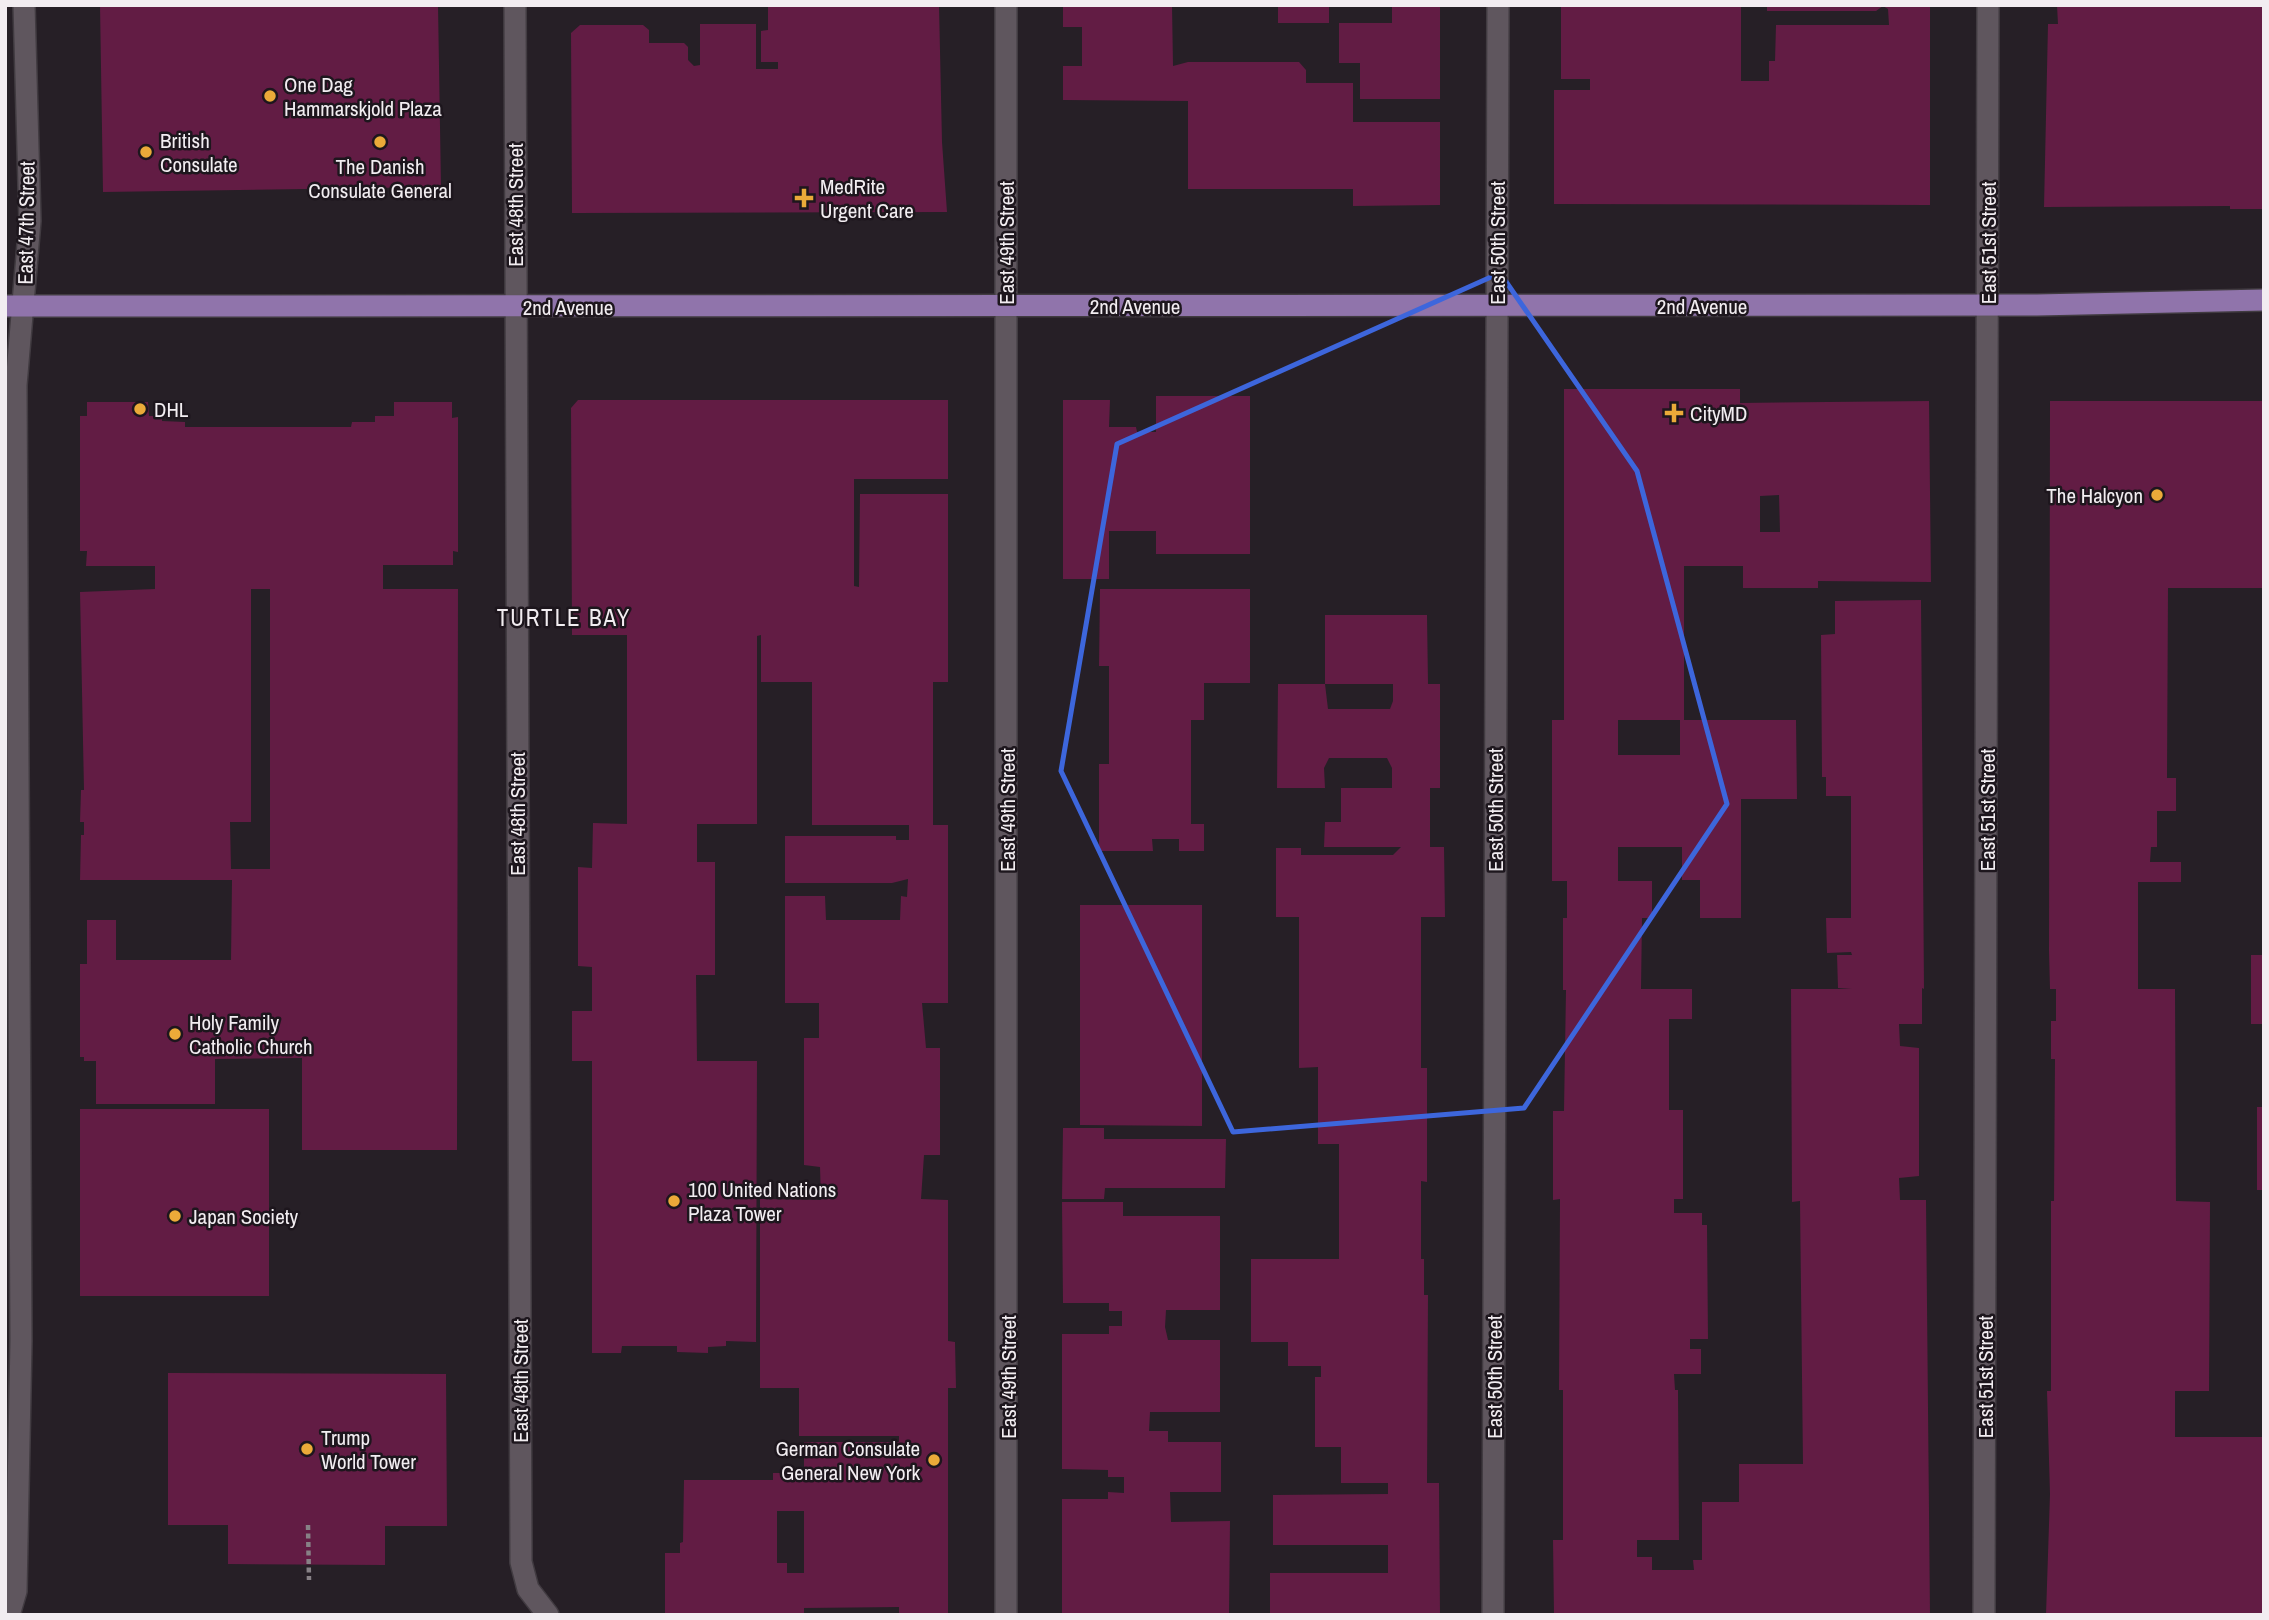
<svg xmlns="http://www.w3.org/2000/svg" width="2269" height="1620" viewBox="0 0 2269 1620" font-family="'Archivo Narrow',sans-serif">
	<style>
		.building { fill: #621c44; fill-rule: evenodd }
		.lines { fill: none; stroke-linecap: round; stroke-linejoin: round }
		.street-casing { stroke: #413b41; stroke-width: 24 }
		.secondary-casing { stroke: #413b41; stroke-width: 24 }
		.primary-casing { stroke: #413b41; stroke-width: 24 }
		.path { stroke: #878186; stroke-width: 4.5; stroke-dasharray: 5 3.5; stroke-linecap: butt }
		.street { stroke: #5f565e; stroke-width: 21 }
		.secondary { stroke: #5f565e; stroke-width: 21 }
		.primary { stroke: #9074ab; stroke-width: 21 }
		.marked { fill: none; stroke: #3d66dc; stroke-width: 5; stroke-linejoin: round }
		.poi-dot { fill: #ebaa39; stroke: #1d161d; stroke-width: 2.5 }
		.labels { text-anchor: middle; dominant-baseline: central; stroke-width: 5; stroke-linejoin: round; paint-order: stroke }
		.poi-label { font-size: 21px; fill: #f2edf1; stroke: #1d161d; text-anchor: start }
		.street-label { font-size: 21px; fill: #f2edf1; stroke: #1d161d }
		.neighbourhood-label { font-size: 23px; letter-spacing: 2px; fill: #f2edf1; stroke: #1d161d }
	</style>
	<rect width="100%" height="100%" fill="#261f26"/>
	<!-- building -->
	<path class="building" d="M 100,5 L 438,5 L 441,187 L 103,192 Z
		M 768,5 L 939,5 L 942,142 L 947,212 L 572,213 L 571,33 L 580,25 L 643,25 L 649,30 L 649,43 L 684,43 L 688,47 L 688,60 L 694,66 L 700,65 L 700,24 L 756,24 L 756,69 L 778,69 L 778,62 L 761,62 L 761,31 L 768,30 Z
		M 1063,5 L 1172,5 L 1173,66 L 1188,62 L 1299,62 L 1306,70 L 1306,83 L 1353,83 L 1353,122 L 1440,122 L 1440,205 L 1353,206 L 1353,189 L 1188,189 L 1188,101 L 1063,100 L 1063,66 L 1082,66 L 1082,27 L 1063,27 Z
		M 1278,5 L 1329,5 L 1329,23 L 1278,23 Z
		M 1392,5 L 1440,5 L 1440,99 L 1360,99 L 1360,63 L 1339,63 L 1339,23 L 1392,23 Z
		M 1561,5 L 1741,5 L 1741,81 L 1769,81 L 1769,61 L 1775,61 L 1776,25 L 1889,25 L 1888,9 L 1883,6 L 1876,11 L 1767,11 L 1767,5 L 1930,5 L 1930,205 L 1554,204 L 1554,90 L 1590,90 L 1590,79 L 1561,79 Z
		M 2057,5 L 2264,5 L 2264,209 L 2230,209 L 2230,206 L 2044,207 L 2048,24 L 2058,24 Z
		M 1564,389 L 1740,389 L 1740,403 L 1929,401 L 1931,582 L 1818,581 L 1818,588 L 1743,588 L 1743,566 L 1684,566 L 1684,720 L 1796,720 L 1797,799 L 1741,799 L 1741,918 L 1700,918 L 1700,880 L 1682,880 L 1682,847 L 1618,847 L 1618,881 L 1652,881 L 1652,918 L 1642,918 L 1641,989 L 1692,989 L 1692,1019 L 1669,1019 L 1669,1110 L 1683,1110 L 1683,1199 L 1674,1199 L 1674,1213 L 1702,1213 L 1702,1225 L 1707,1225 L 1708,1339 L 1690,1339 L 1690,1349 L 1701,1349 L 1701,1374 L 1674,1374 L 1675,1390 L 1678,1390 L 1679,1540 L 1637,1540 L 1637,1557 L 1652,1557 L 1652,1570 L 1694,1570 L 1693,1560 L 1702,1560 L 1702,1502 L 1739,1502 L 1739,1464 L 1803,1464 L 1800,1201 L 1792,1202 L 1791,989 L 1852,989 L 1838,988 L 1837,955 L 1852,955 L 1851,952 L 1827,953 L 1826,918 L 1851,918 L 1851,796 L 1826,796 L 1826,777 L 1822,777 L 1821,635 L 1835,634 L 1835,601 L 1921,600 L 1924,989 L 1922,988 L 1922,1024 L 1899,1024 L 1900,1046 L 1919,1048 L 1919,1176 L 1899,1178 L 1900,1200 L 1926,1200 L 1930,1615 L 1554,1615 L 1553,1540 L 1563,1540 L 1563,1390 L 1559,1390 L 1560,1199 L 1553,1200 L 1553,1111 L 1564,1111 L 1566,990 L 1563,990 L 1563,918 L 1567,918 L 1567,881 L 1552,881 L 1552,720 L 1564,720 ZM 1779,495 L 1780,532 L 1760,532 L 1760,496 ZM 1618,720 L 1680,720 L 1680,755 L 1618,755 Z
		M 1156,396 L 1250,396 L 1250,554 L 1156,554 L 1156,531 L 1109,531 L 1109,579 L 1063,579 L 1063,400 L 1110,400 L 1109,427 L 1136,427 L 1137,432 L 1156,432 Z
		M 578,400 L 948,400 L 948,479 L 854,479 L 854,586 L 859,587 L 860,494 L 948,494 L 948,682 L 933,682 L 933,825 L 948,825 L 948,1003 L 922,1003 L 926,1048 L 940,1048 L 940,1155 L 924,1155 L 921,1199 L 948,1200 L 948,1341 L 955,1342 L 956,1388 L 948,1388 L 948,1615 L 899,1615 L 899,1607 L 804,1608 L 804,1615 L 665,1615 L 665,1553 L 680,1553 L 680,1543 L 683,1542 L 684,1480 L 773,1480 L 773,1473 L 804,1473 L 804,1442 L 899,1442 L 899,1436 L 799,1436 L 799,1388 L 760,1388 L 760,1199 L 821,1200 L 820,1167 L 804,1165 L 804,1038 L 819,1038 L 819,1003 L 785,1003 L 785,896 L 825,896 L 826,920 L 900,920 L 901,896 L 907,897 L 908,879 L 892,883 L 785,883 L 785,836 L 896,836 L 896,840 L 909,840 L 909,825 L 812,825 L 812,682 L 761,682 L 761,635 L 757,636 L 757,824 L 697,824 L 697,862 L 715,862 L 715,975 L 696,975 L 697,1061 L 757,1061 L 756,1342 L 726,1341 L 726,1346 L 708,1347 L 708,1353 L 677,1352 L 677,1346 L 622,1346 L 621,1353 L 592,1353 L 592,1061 L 572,1061 L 572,1011 L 592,1011 L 592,967 L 578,966 L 578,867 L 592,868 L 593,823 L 627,824 L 627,635 L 572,635 L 571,408 ZM 777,1511 L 804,1511 L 804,1573 L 787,1573 L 787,1563 L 777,1563 Z
		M 2050,401 L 2264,401 L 2264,588 L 2168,588 L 2167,778 L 2176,778 L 2176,811 L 2157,811 L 2157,847 L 2151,847 L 2150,862 L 2181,862 L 2181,882 L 2138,882 L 2138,989 L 2175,989 L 2176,1201 L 2210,1202 L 2209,1391 L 2175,1391 L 2175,1437 L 2264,1437 L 2264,1615 L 2046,1615 L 2050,1494 L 2047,1391 L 2051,1391 L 2051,1201 L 2054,1201 L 2055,1059 L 2051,1059 L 2051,1021 L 2056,1021 L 2056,989 L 2050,989 L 2049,951 Z
		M 87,402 L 148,402 L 149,416 L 162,416 L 162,421 L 185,422 L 185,427 L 351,427 L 352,422 L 375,422 L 375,416 L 394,416 L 394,402 L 452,402 L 452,418 L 458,417 L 458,552 L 453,551 L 453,565 L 383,565 L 383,589 L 458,589 L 457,1150 L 302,1150 L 302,1058 L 215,1059 L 215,1104 L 96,1104 L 96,1061 L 84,1061 L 84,1057 L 80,1057 L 80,964 L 87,964 L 87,920 L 116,920 L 116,960 L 231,960 L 232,880 L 80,880 L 81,835 L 84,835 L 84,822 L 80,822 L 81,790 L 84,790 L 80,592 L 155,589 L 155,566 L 86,566 L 87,551 L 80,551 L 80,416 L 87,416 ZM 251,589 L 270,589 L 270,869 L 231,869 L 230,822 L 251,822 Z
		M 1100,589 L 1250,589 L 1250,683 L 1204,683 L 1204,720 L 1191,720 L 1191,824 L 1204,824 L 1204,851 L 1179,851 L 1179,839 L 1152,839 L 1153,851 L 1099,851 L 1099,764 L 1109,764 L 1109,666 L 1099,666 Z
		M 1325,615 L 1427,615 L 1428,684 L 1440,684 L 1440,788 L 1430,788 L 1430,847 L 1444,847 L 1445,917 L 1421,917 L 1421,1068 L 1427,1068 L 1427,1182 L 1421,1181 L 1421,1259 L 1424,1259 L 1424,1295 L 1428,1295 L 1427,1483 L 1439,1483 L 1440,1615 L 1270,1615 L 1270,1573 L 1388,1573 L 1388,1545 L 1273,1545 L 1273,1495 L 1388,1494 L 1388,1483 L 1341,1483 L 1341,1447 L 1315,1447 L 1315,1377 L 1321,1377 L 1321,1366 L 1288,1366 L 1288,1342 L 1251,1342 L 1251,1259 L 1339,1259 L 1339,1144 L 1318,1144 L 1318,1067 L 1299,1068 L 1299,917 L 1276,917 L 1276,848 L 1301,848 L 1301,855 L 1393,855 L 1401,847 L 1324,847 L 1325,822 L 1341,822 L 1341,788 L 1392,788 L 1392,768 L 1387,758 L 1329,758 L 1324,768 L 1325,788 L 1277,788 L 1278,684 L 1325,684 ZM 1325,684 L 1393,684 L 1393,701 L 1390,709 L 1328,709 Z
		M 1080,905 L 1202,905 L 1202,1126 L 1080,1125 Z
		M 2251,955 L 2264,955 L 2264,1024 L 2251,1024 Z
		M 2257,1107 L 2264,1107 L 2264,1190 L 2257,1190 Z
		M 80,1109 L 269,1109 L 269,1296 L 80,1296 Z
		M 1063,1128 L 1104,1128 L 1104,1139 L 1226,1139 L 1225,1188 L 1105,1188 L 1104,1199 L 1062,1199 Z
		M 1062,1202 L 1123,1202 L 1123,1216 L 1220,1216 L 1220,1310 L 1166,1310 L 1165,1327 L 1168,1340 L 1220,1340 L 1220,1412 L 1150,1412 L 1149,1431 L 1168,1431 L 1168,1442 L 1221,1442 L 1221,1492 L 1170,1492 L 1171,1522 L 1230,1521 L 1229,1615 L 1062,1615 L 1062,1499 L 1108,1499 L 1108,1492 L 1124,1493 L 1124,1477 L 1108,1477 L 1108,1470 L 1062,1469 L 1062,1334 L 1109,1334 L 1109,1326 L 1122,1326 L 1122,1311 L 1109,1311 L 1109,1303 L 1063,1303 Z
		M 168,1373 L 446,1374 L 447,1526 L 385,1526 L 385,1565 L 228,1564 L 228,1525 L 168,1525 Z"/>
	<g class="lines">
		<defs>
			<path id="street" d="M 515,5 L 521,1562 L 528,1589 L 548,1615
				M 9,1615 L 16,1591 L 21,1341 L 16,385 L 30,221 L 24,5
				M 1984,1615 L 1988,5"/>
			<path id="secondary" d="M 1006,1615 L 1006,5
				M 1493,1615 L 1498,5"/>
			<path id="primary" d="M 5,306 L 2037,305 L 2264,300"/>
		</defs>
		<!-- street casing -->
		<use href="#street" class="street-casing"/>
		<!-- secondary casing -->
		<use href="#secondary" class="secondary-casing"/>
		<!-- primary casing -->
		<use href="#primary" class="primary-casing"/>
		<!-- path -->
		<path class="path" d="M 308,1525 L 309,1580"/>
		<!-- street -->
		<use href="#street" class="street"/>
		<!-- secondary -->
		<use href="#secondary" class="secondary"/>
		<!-- primary -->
		<use href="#primary" class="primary"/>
	</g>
	<!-- marked area -->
	<path class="marked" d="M 1500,273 L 1637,471 L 1727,804 L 1524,1108 L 1233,1132 L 1061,771 L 1117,444 Z"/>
	<!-- markers -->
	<g class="poi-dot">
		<circle cx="270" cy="96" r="7"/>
		<circle cx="380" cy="142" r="7"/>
		<circle cx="146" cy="152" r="7"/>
		<path d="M800.5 187.5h7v7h7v7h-7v7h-7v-7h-7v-7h7z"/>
		<circle cx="140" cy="409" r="7"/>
		<path d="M1670.5 402.5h7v7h7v7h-7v7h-7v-7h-7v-7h7z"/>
		<circle cx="2157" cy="495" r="7"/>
		<circle cx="175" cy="1034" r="7"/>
		<circle cx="674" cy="1201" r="7"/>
		<circle cx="175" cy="1216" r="7"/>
		<circle cx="307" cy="1449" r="7"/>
		<circle cx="934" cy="1460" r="7"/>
	</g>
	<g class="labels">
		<!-- poi labels -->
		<g class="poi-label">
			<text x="284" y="84">One Dag<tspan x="284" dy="24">Hammarskjold Plaza</tspan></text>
			<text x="160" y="140">British<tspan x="160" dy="24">Consulate</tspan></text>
			<text x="380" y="166" text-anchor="middle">The Danish<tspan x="380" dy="24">Consulate General</tspan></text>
			<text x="820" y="186">MedRite<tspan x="820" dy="24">Urgent Care</tspan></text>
			<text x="154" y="409">DHL</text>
			<text x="1690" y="413">CityMD</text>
			<text x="2143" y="495" text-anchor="end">The Halcyon</text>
			<text x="189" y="1022">Holy Family<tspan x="189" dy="24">Catholic Church</tspan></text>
			<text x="688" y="1189">100 United Nations<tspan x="688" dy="24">Plaza Tower</tspan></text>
			<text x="189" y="1216">Japan Society</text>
			<text x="321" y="1437">Trump<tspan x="321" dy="24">World Tower</tspan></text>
			<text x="920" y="1448" text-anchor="end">German Consulate<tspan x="920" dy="24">General New York</tspan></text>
		</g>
		<!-- street labels -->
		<g class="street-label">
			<text transform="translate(515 205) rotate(-90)">East 48th Street</text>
			<text transform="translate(26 223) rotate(-89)">East 47th Street</text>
			<text transform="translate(1006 243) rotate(-90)">East 49th Street</text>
			<text transform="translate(1497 243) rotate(-90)">East 50th Street</text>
			<text transform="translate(1988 243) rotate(-90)">East 51st Street</text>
			<text x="1135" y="306">2nd Avenue</text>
			<text x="1702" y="306">2nd Avenue</text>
			<text x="568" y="307">2nd Avenue</text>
			<text transform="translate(1007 810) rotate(-90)">East 49th Street</text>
			<text transform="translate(1495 810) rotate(-90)">East 50th Street</text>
			<text transform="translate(1987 810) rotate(-90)">East 51st Street</text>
			<text transform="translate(517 814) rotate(-90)">East 48th Street</text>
			<text transform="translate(1008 1377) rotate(-90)">East 49th Street</text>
			<text transform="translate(1494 1377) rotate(-90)">East 50th Street</text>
			<text transform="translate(1985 1377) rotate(-90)">East 51st Street</text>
			<text transform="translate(520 1381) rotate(-90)">East 48th Street</text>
		</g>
		<!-- neighbourhood labels -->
		<g class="neighbourhood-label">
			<text x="564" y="617">TURTLE BAY</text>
		</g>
	</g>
	<!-- border -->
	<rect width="2269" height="1620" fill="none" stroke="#f2edf1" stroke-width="14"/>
</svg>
